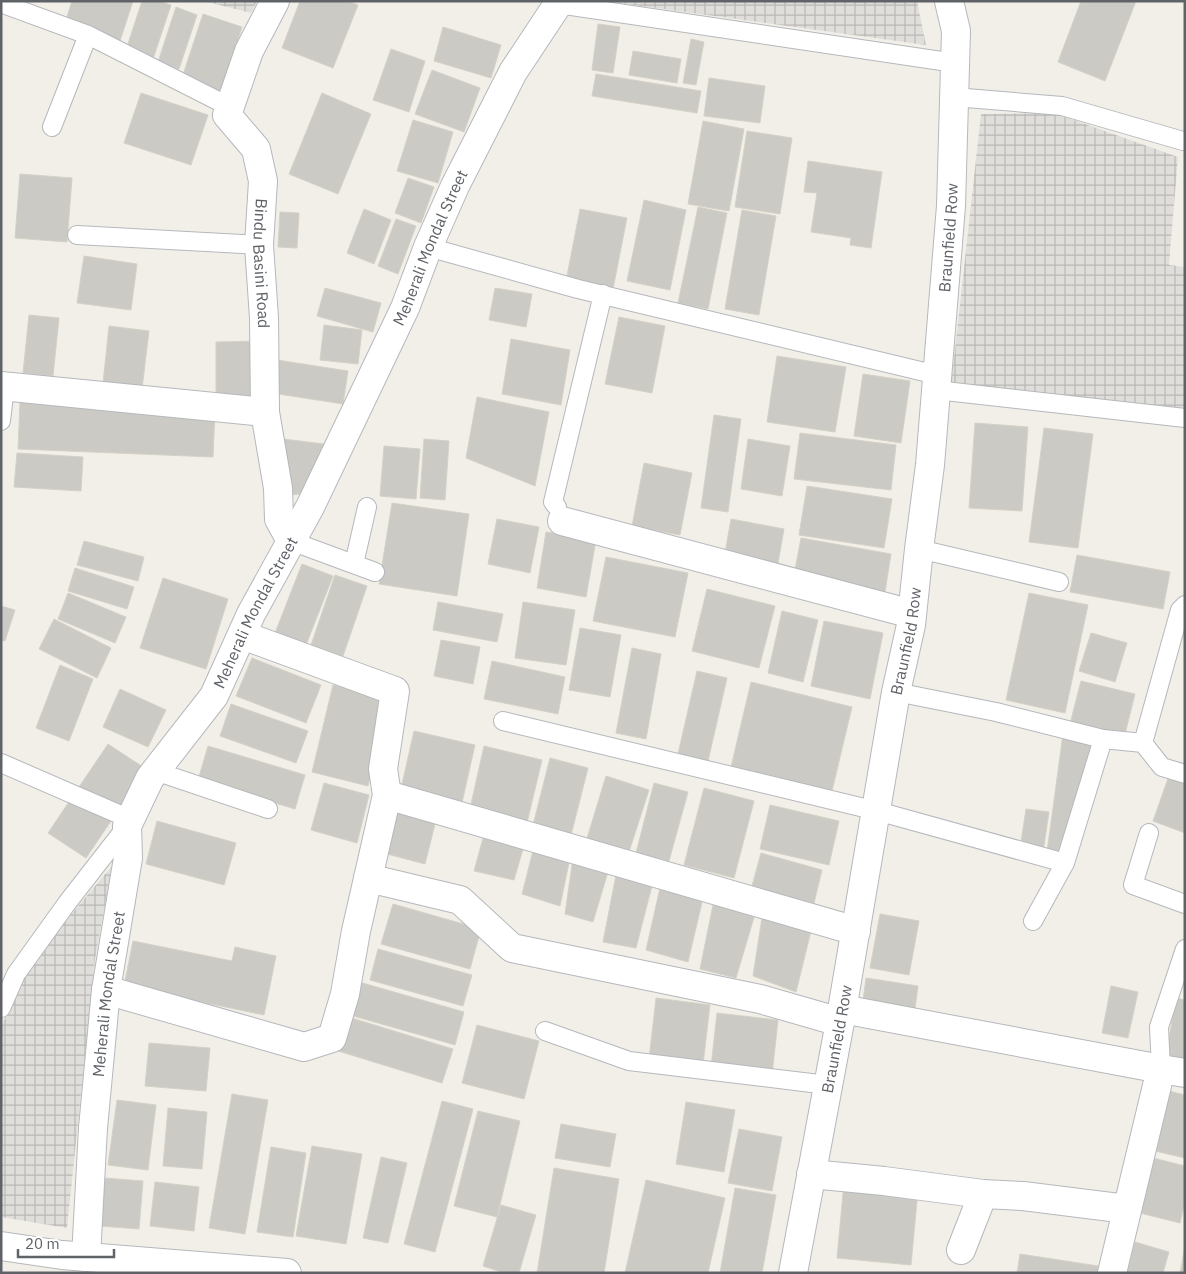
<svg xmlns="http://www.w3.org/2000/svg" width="1186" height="1274" viewBox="0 0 1186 1274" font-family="'IBM Plex Sans',sans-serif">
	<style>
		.industrial { fill: url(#industrial-grid) }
		.building { fill: #cccac5; stroke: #d6d1c6 }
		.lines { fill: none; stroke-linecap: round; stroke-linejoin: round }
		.lane-casing { stroke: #b5b8bc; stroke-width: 20 }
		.street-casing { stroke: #b5b8bc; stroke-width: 30 }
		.lane { stroke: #fff; stroke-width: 18 }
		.street { stroke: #fff; stroke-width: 28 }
		.labels { text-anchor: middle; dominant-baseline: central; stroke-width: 4.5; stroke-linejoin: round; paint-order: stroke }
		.street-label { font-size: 16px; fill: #5f6368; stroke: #fff }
	</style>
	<defs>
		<pattern id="industrial-grid" width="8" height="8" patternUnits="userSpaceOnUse" patternTransform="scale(1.25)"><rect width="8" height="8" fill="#e0deda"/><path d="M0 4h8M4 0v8" fill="none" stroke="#b9b8b5"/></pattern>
	</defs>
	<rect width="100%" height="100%" fill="#f1efe8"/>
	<!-- industrial -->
	<path class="industrial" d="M 204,1 L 257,1 L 251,13 Z
		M 605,1 L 917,1 L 926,45 Z
		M 1054,113 L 1178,157 L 1169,265 L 1185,267 L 1185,410 L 951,386 L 981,114 Z
		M 112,866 L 95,959 L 67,1228 L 1,1217 L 1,1028 L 24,970 Z"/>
	<!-- building -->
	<path class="building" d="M 72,1 L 133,1 L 120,41 L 65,23 Z
		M 142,1 L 159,1 L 171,5 L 153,59 L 126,50 Z
		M 300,1 L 348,1 L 358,5 L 333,68 L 282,48 Z
		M 1081,1 L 1136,1 L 1105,81 L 1058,62 Z
		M 176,7 L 197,15 L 179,69 L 158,62 Z
		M 203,14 L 242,27 L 221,91 L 182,78 Z
		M 598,24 L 620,27 L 613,73 L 592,70 Z
		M 443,27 L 501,45 L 491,78 L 434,61 Z
		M 691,39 L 704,42 L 696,85 L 683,83 Z
		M 391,49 L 425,61 L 409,112 L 373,100 Z
		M 633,51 L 681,59 L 677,83 L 629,75 Z
		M 432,70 L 480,88 L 464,132 L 415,114 Z
		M 596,74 L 701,91 L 697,113 L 592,96 Z
		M 709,78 L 765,86 L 760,123 L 704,116 Z
		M 141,93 L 208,115 L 191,165 L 124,143 Z
		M 322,93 L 371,114 L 338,194 L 289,174 Z
		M 413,120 L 453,132 L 438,183 L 397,171 Z
		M 703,121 L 744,129 L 729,211 L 688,204 Z
		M 747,131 L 792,138 L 780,214 L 735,207 Z
		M 808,161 L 882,172 L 871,248 L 850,245 L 851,238 L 811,232 L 817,193 L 804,192 Z
		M 20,174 L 72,178 L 67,242 L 15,238 Z
		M 408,178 L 434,187 L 421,223 L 395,213 Z
		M 644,200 L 686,210 L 670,290 L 627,281 Z
		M 698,207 L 727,213 L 708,309 L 678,303 Z
		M 364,209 L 391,220 L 374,264 L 347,253 Z
		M 580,209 L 627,218 L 613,289 L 566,281 Z
		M 742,210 L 776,216 L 759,315 L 725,309 Z
		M 280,212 L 299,213 L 297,248 L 278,247 Z
		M 396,219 L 416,226 L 398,274 L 378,266 Z
		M 84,256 L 137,264 L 131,310 L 77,303 Z
		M 325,288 L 381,303 L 373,332 L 317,316 Z
		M 495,288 L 532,294 L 526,327 L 489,320 Z
		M 29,315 L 59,318 L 53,376 L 23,373 Z
		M 619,317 L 665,326 L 652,393 L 605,384 Z
		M 324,325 L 362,330 L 358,364 L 320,360 Z
		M 109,326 L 149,331 L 141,397 L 102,393 Z
		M 511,339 L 570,350 L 561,405 L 502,394 Z
		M 257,341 L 258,399 L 216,400 L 216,342 Z
		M 777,356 L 846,367 L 835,432 L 767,422 Z
		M 277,360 L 348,371 L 343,404 L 272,393 Z
		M 863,374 L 910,381 L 901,443 L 854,436 Z
		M 477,397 L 549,412 L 535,486 L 466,458 Z
		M 20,402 L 215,410 L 213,457 L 18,449 Z
		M 714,415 L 741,419 L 728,512 L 701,508 Z
		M 975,423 L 1028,427 L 1022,511 L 969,508 Z
		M 1044,428 L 1093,434 L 1078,548 L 1029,542 Z
		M 800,433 L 896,445 L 891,490 L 794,479 Z
		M 283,439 L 324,444 L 302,494 L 285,495 Z
		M 424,439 L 449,441 L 445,500 L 420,498 Z
		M 748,439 L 790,446 L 782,496 L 741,489 Z
		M 384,446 L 420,449 L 416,499 L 380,496 Z
		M 17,453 L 83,457 L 81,491 L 14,487 Z
		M 644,463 L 692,473 L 680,535 L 632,526 Z
		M 807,486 L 892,499 L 884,548 L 799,535 Z
		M 392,503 L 469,514 L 457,596 L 379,584 Z
		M 497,519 L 539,527 L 530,573 L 488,564 Z
		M 731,519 L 784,529 L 777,569 L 724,559 Z
		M 546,532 L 596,540 L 586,597 L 537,588 Z
		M 801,538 L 891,554 L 885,592 L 794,575 Z
		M 84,541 L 144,557 L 138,581 L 77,565 Z
		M 1077,555 L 1170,572 L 1163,609 L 1070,592 Z
		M 606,557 L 688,573 L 675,637 L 593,621 Z
		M 302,564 L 333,576 L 306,645 L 275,633 Z
		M 75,568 L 134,587 L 127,609 L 68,591 Z
		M 335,575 L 367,586 L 343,656 L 311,645 Z
		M 163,578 L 228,599 L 206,669 L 140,648 Z
		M 707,589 L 775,606 L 759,668 L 692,651 Z
		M 68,593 L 126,617 L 115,643 L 58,619 Z
		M 1029,593 L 1088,605 L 1065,713 L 1006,700 Z
		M 438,602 L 503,614 L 497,642 L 433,630 Z
		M 523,602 L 575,610 L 566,665 L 515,658 Z
		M 1,606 L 15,610 L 5,641 L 1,640 Z
		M 782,611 L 818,620 L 803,682 L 768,673 Z
		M 54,619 L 111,648 L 97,678 L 39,649 Z
		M 824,621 L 883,633 L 870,699 L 811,686 Z
		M 580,628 L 621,635 L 610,697 L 569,690 Z
		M 1091,633 L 1127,643 L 1115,682 L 1079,671 Z
		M 441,640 L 480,647 L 473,684 L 434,676 Z
		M 632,648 L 661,654 L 646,739 L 616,733 Z
		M 252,658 L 321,685 L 306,723 L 236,696 Z
		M 492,661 L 565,677 L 558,714 L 484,699 Z
		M 60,665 L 93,679 L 69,741 L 36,728 Z
		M 697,671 L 727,678 L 708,761 L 678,754 Z
		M 1081,681 L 1135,694 L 1124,738 L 1070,724 Z
		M 751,682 L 852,707 L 832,791 L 731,767 Z
		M 333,685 L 389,698 L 368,786 L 312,772 Z
		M 120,689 L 166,710 L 148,747 L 103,727 Z
		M 231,704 L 308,731 L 296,763 L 220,736 Z
		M 414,731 L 475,745 L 461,807 L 400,793 Z
		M 1063,734 L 1096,743 L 1065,854 L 1047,852 Z
		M 108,744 L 146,769 L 86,858 L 48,833 Z
		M 208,746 L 305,775 L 295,809 L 198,780 Z
		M 484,746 L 542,760 L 526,827 L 469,813 Z
		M 550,758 L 588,768 L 570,839 L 532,829 Z
		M 1171,770 L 1185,775 L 1185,833 L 1153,821 Z
		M 606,776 L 649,790 L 627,858 L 585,845 Z
		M 324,783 L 369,795 L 357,843 L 311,830 Z
		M 654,783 L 688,792 L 669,861 L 636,853 Z
		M 704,788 L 754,801 L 734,878 L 684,865 Z
		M 770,805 L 839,821 L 829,865 L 760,849 Z
		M 398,806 L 437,816 L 425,864 L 387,854 Z
		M 1026,809 L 1049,812 L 1043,852 L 1020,849 Z
		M 157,821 L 236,843 L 224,885 L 146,864 Z
		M 485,831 L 525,842 L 514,880 L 474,871 Z
		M 535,843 L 571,853 L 560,906 L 522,894 Z
		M 761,853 L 822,870 L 814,903 L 752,886 Z
		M 573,858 L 610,865 L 593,922 L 565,914 Z
		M 616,875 L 653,882 L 636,948 L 603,942 Z
		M 660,888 L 703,898 L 688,962 L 646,950 Z
		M 393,904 L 481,929 L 470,969 L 381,944 Z
		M 713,905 L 755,914 L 736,978 L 700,969 Z
		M 763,911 L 813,923 L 796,992 L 753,976 Z
		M 880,914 L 919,921 L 909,975 L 870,968 Z
		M 133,941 L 232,961 L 235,947 L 276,956 L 264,1015 L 124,986 Z
		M 378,949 L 472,975 L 463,1006 L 370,980 Z
		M 866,978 L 918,986 L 914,1016 L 862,1009 Z
		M 359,982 L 464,1012 L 455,1045 L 350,1015 Z
		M 1111,986 L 1138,992 L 1128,1038 L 1102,1033 Z
		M 656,998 L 710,1005 L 703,1065 L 649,1059 Z
		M 1176,998 L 1185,1000 L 1185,1065 L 1165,1062 Z
		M 717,1013 L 778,1020 L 772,1075 L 711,1067 Z
		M 345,1016 L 453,1049 L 442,1083 L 335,1050 Z
		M 477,1025 L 539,1041 L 524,1099 L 462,1083 Z
		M 149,1043 L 210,1048 L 206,1091 L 145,1086 Z
		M 1169,1091 L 1185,1095 L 1185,1158 L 1155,1151 Z
		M 232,1094 L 268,1100 L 245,1234 L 209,1228 Z
		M 117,1100 L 156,1105 L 148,1170 L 108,1165 Z
		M 442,1101 L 473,1109 L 435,1252 L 404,1244 Z
		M 686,1102 L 735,1110 L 724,1172 L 676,1164 Z
		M 168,1108 L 207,1112 L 202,1169 L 163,1166 Z
		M 478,1111 L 520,1121 L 497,1217 L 454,1206 Z
		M 561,1124 L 616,1134 L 610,1167 L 555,1158 Z
		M 739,1129 L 782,1137 L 772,1191 L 728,1183 Z
		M 312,1146 L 362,1154 L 346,1244 L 296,1236 Z
		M 271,1147 L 306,1153 L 293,1237 L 257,1232 Z
		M 381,1157 L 407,1163 L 388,1243 L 363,1238 Z
		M 1153,1158 L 1185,1166 L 1185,1201 L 1180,1223 L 1140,1213 Z
		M 554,1168 L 619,1179 L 604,1273 L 537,1273 Z
		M 105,1178 L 143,1181 L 139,1229 L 100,1226 Z
		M 646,1180 L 725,1198 L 708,1273 L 625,1273 Z
		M 155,1182 L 199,1187 L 194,1231 L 150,1226 Z
		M 844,1183 L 918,1190 L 911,1265 L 837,1258 Z
		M 735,1188 L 776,1195 L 762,1273 L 720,1273 Z
		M 501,1205 L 536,1215 L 519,1273 L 504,1273 L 483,1266 Z
		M 1135,1242 L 1169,1252 L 1163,1273 L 1127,1273 Z
		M 1185,1246 L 1185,1273 L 1180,1273 Z
		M 1020,1254 L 1098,1266 L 1097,1273 L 1017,1273 Z"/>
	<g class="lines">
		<defs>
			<path id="lane" d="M 3,4 L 88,35 L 230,107
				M 558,4 L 955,63
				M 954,97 L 1062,106 L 1183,141
				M 52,127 L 88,35
				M 77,235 L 259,245
				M 428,247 L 578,289 L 937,375
				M 936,390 L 1185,418
				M 1,421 L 5,386
				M 557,507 L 553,502 L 603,294
				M 291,541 L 375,572
				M 919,549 L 1059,582
				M 354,564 L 367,507
				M 896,692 L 996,712 L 1103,739 L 1143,743 L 1162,767 L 1185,774
				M 503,721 L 877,811 L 1065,863
				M 1143,743 L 1180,610 L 1185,605
				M 1,763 L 130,819
				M 155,771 L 268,809
				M 1149,833 L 1133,885 L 1185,904
				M 1033,921 L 1065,863 L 1103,739
				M 1,1008 L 16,974 L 67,903 L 127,826
				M 545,1031 L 629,1061 L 828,1085
				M 1161,1069 L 1159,1027 L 1185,949"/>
			<g id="street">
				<path id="s1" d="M 275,1 L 249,51 L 227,115 L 256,149 L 263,181 L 259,245 L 264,318 L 265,412 L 278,488 L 279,519 L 291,541"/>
				<path d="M 1,386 L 265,412"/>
				<path d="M 562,521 L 912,614"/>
				<path d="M 387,795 L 856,931"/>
				<path d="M 368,878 L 460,900 L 512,948 L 760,999 L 840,1022"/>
				<path d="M 106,990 L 304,1047 L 332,1038 L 345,994 L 356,931 L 387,795 L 383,769 L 395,691 L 242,635"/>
				<path d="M 842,1009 L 1161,1069"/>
				<path d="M 811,1174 L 884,1181 L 983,1194 L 1023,1196 L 1127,1209"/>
				<path d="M 1,1246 L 62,1255 L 287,1273"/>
				<path d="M 961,1250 L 983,1194"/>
				<path id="s2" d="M 86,1257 L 93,1128 L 106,990 L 128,858 L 127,826 L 150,778 L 214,696 L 251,614 L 310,507 L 405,308 L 428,247 L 455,186 L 513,72 L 560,1"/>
				<path id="s3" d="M 793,1273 L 840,1022 L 896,692 L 911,625 L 919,549 L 930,465 L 951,206 L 956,31 L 949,1"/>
				<path d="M 1112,1273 L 1161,1069 L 1185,1073"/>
			</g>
		</defs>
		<!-- lane casing -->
		<use href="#lane" class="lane-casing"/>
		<!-- street casing -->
		<use href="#street" class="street-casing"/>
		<!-- lane -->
		<use href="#lane" class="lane"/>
		<!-- street -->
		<use href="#street" class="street"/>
	</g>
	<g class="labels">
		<!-- street labels -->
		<g class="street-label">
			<text stroke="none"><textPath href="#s3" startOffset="1048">Braunfield Row</textPath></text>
			<text stroke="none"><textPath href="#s2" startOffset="1089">Meherali Mondal Street</textPath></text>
			<text stroke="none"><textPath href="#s1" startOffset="284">Bindu Basini Road</textPath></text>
			<text stroke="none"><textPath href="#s2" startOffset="684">Meherali Mondal Street</textPath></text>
			<text stroke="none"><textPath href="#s3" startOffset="642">Braunfield Row</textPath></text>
			<text stroke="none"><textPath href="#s2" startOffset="264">Meherali Mondal Street</textPath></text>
			<text stroke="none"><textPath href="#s3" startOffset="238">Braunfield Row</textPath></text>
		</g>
	</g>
	<!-- border -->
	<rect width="1186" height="1274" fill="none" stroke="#5f6368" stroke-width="5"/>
	<!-- scale -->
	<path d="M18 1249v8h96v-8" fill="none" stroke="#5f6368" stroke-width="2.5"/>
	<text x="25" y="1249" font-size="15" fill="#5f6368" stroke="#ffffff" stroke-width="4" paint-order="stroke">20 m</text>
</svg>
